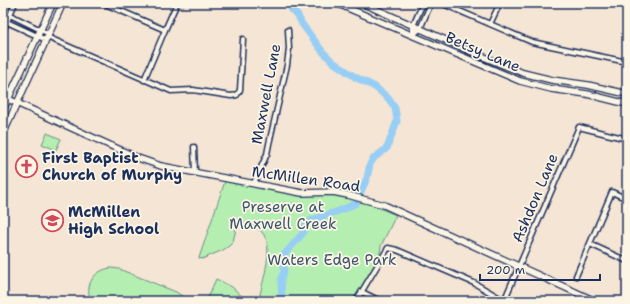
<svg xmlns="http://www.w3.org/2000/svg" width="630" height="304" viewBox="0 0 630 304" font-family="'Shantell Sans',sans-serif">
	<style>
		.green { fill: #b5eeb1; stroke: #688e88 }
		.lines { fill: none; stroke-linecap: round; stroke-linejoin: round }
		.river { stroke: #97cef5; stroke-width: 7 }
		.street-casing { stroke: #1b2f5e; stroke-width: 7 }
		.secondary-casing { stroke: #1b2f5e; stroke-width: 8 }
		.street { stroke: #fcf5e5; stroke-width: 4 }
		.secondary { stroke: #fcf5e5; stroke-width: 5.5 }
		.labels { text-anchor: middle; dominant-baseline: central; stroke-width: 3.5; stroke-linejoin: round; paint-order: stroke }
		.street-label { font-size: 15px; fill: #1b2f5e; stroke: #fcf5e5 }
		.poi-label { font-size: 15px; font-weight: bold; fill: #1b2f5e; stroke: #fcf5e5; text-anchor: start }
		.park-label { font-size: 15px; fill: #3a556f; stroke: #fcf5e5 }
	</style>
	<rect width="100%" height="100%" fill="#f5e5d4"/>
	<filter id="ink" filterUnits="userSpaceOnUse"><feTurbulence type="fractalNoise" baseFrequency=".025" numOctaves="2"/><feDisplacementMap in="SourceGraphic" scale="8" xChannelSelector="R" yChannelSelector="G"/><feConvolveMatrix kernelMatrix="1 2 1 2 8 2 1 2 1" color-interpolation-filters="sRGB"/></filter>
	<g filter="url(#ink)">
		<!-- green -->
		<path class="green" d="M 47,133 L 61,139 L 56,150 L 42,144 Z
			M 225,181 L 299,195 L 331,195 L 346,197 L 372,205 L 396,215 L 381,246 L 380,253 L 373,270 L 352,301 L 259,301 C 261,282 279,241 257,228 C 250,223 246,222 237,224 L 233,242 L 229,246 L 223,250 L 202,259 L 199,258 Z
			M 111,268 L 119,269 L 176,292 L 182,296 L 186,301 L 91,301 C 84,285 94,270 111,268 Z
			M 216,279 L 232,287 L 247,301 L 206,301 Z"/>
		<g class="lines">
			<!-- river -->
			<path class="river" d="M 282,301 L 281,278 L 284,272 L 283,256 L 304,232 L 305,226 L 312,220 L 344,209 L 356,203 L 367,178 L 370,164 L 374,158 L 387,148 L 397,121 L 395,108 L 388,98 L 375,87 L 355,77 L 333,62 L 323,52 L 302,24 L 298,16 L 292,10 L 296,3"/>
			<defs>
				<path id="street" d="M 103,3 L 165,30 L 144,80
					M 441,3 L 532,42 L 627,62
					M 614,3 L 627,5
					M 10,15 L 49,34
					M 7,22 L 46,40
					M 490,24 L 500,3
					M 165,30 L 177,3
					M 3,31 L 15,3
					M 413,35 L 420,29 L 431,3
					M 413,35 L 413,26 L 423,3
					M 47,37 L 171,91 L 193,90 L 231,96 L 237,95 L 240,90 L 243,39
					M 194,147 L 195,173
					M 254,183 L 267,154 L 269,144 L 287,65 L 289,49 L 288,30
					M 590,244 L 627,261
					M 576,276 L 612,192 L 627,199
					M 362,292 L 380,301
					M 356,301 L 388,248 L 397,250 L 474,283 L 505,301
					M 504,301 L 579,127 L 627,139"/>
				<path id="secondary" d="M 336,3 L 520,81 L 551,89 L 587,94 L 627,104
					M 362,3 L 484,57 L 523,73 L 552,80 L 588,85 L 627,94
					M 8,99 L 138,158 L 161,166 L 302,193 L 333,192 L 348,195 L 384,205 L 595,301
					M 3,110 L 53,3
					M 3,134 L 63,3"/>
			</defs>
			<!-- street casing -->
			<use href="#street" class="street-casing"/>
			<!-- secondary casing -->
			<use href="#secondary" class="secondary-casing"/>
			<!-- street -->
			<use href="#street" class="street"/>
			<!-- secondary -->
			<use href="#secondary" class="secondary"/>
		</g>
	</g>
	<!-- icons -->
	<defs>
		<symbol id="church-ring" viewBox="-11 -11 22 22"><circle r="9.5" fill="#fcf5e5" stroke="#d1495b" stroke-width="1.5"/><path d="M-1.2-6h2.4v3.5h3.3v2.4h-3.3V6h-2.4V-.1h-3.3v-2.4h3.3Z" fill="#d1495b"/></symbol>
		<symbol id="school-ring" viewBox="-11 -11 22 22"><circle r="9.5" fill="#fcf5e5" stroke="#d1495b" stroke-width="1.5"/><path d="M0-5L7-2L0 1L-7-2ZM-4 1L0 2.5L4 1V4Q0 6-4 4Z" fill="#d1495b"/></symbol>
	</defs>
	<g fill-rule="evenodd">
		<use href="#church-ring" x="14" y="154" width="25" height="25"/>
		<use href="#school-ring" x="40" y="208" width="25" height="25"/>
	</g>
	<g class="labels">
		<!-- street labels -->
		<g class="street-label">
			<text transform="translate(483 52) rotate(23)">Betsy Lane</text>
			<text transform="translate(266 94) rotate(-79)">Maxwell Lane</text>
			<text transform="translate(306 179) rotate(8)">McMillen Road</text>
			<text transform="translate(535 198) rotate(-67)">Ashdon Lane</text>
		</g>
		<!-- poi labels -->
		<g class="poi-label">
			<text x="42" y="158">First Baptist<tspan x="42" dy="17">Church of Murphy</tspan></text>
			<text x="68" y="212">McMillen<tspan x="68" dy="17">High School</tspan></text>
		</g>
		<!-- park labels -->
		<g class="park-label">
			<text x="283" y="207">Preserve at<tspan x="283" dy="17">Maxwell Creek</tspan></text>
			<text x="332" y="260">Waters Edge Park</text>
		</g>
	</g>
	<!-- margin -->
	<rect width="630" height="304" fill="none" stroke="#fcf5e5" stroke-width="16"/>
	<rect x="8" y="8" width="614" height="288" fill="none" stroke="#1b2f5e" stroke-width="1.5" filter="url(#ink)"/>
	<!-- scale -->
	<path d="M480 274v6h120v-6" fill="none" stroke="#1b2f5e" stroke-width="2"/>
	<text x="486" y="274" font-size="12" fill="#1b2f5e" stroke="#fcf5e5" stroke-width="3" paint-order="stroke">200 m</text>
</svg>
